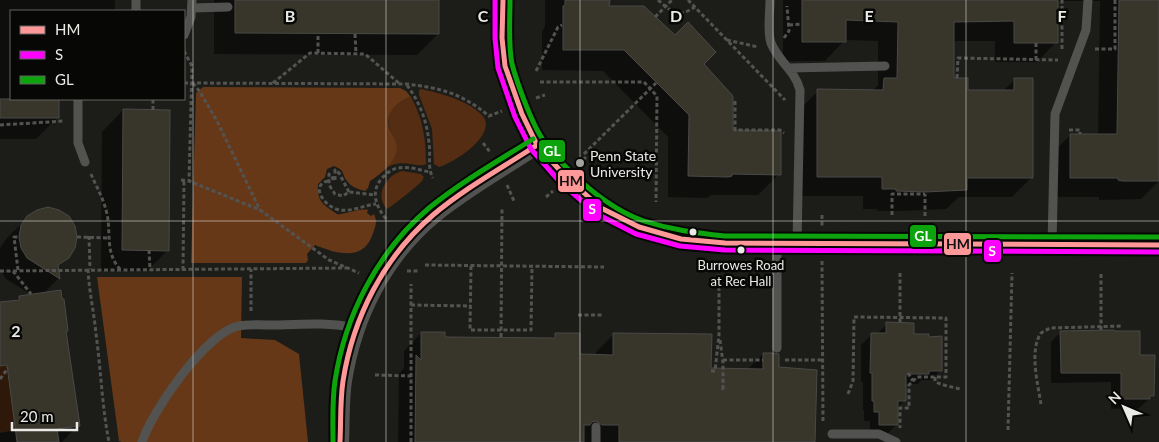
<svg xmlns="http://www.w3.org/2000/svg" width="1159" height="442" viewBox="0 0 1159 442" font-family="Lato,sans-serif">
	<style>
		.green { fill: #552d12 }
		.forest { fill: #663818 }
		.shadow { fill: #0007 }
		.building { fill: #38352a; stroke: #494947 }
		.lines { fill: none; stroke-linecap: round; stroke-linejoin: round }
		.path { stroke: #535351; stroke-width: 3; stroke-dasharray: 4 2.5; stroke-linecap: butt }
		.service { stroke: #525250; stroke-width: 9 }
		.minor { stroke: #525250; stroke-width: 18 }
		.bus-1-casing { stroke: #070706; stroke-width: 9 }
		.bus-2-casing { stroke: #070706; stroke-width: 9 }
		.bus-3-casing { stroke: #070706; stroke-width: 9 }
		.bus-1 { stroke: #f99; stroke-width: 5 }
		.bus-2 { stroke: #f0f; stroke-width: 5 }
		.bus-3 { stroke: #0da30d; stroke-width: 5 }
		.grid { fill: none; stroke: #eaeae7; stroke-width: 1; stroke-opacity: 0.55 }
		.poi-dot { fill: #a2a29f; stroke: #070706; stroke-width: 2 }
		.bus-dot { fill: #eaeae7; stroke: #070706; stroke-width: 2 }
		.labels { text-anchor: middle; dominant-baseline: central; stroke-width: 5; stroke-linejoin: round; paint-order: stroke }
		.bus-label { font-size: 13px; fill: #eaeae7; stroke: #070706 }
		.poi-label { font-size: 14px; fill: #eaeae7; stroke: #070706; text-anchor: start }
		.grid-label { font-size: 16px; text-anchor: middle; font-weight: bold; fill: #eaeae7; stroke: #070706; stroke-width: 5; stroke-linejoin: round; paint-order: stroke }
		.line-badge { stroke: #070706; stroke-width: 2 }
		.badge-label { font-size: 14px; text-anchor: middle; font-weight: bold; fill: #fff }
		.pale-badge-label { font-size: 14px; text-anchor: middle; font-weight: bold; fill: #111 }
	</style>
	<rect width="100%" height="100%" fill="#1c1c19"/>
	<!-- green -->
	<path class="green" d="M 421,89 C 440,93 466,100 481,114 C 501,133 454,163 439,167 L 434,164 L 432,129 L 419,95 L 419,90 Z
		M 411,97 C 423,118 426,140 426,164 C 418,169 404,158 388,167 C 391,161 397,152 397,145 C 396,139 390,133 389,126 C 386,111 399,101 411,97 Z
		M 402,171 L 421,174 L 424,177 C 423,178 423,180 422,181 C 421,183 390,208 387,209 C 374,196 386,175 402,171 Z
		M 7,365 L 16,430 L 0,433 L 0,366 Z"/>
	<!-- forest -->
	<path class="forest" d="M 203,87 L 400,88 L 406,91 L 411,97 C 398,101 385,113 389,128 C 391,134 397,140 397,146 C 397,162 381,174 370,181 L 368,188 L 365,191 C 358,189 351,187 347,181 C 341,173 346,171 334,166 L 327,169 L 325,177 L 318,184 C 317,199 321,204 334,212 C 338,214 336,215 341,214 C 348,213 361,208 368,210 L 367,213 L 371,216 L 374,214 C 378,223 375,227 372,236 C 362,262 335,253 315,245 L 307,254 L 308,260 L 306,263 L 191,263 L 196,93 Z
		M 97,277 L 242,277 L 241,338 L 275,340 L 299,354 L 308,442 L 122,442 L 119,441 Z"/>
	<!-- shadow -->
	<path class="shadow" d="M 0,0 L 115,0 L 115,11 L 11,11 L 11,99 L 59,99 L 57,118 L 36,139 L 0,139 Z
		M 214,0 L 438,0 L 438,34 L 417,55 L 214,54 Z
		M 545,0 L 608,0 L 608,7 L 703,64 L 731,132 L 779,174 L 758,195 L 712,195 L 706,198 L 668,197 L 668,137 L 603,71 L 542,70 L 542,32 L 545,26 Z
		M 783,0 L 1159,0 L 1159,181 L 1141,199 L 1102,200 L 1099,200 L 1099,197 L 1051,197 L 1051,155 L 1070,135 L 1098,135 L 1100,1 L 1057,1 L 1056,42 L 1037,62 L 995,62 L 995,41 L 953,41 L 953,80 L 967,92 L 1002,92 L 1014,80 L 1032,177 L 1012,197 L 959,197 L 946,209 L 904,211 L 877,211 L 877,209 L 863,209 L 863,196 L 797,196 L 798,111 L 818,91 L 872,91 L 878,85 L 878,41 L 845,40 L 825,61 L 783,61 Z
		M 123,110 L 168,250 L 147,271 L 101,271 L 102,132 Z
		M 28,217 L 68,257 L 57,267 L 59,278 L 43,294 L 66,331 L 65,332 L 78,425 L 62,442 L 0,442 L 0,303 L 15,301 L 19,297 L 32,295 L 6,279 L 0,270 L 0,248 L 6,239 Z
		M 887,324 L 912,335 L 941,370 L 931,380 L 921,380 L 918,384 L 905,384 L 905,400 L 897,408 L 897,424 L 887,434 L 870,434 L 870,421 L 864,421 L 864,410 L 863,410 L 863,382 L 861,382 L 861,345 L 872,334 L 877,334 Z
		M 1061,332 L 1139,356 L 1153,396 L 1139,408 L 1111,409 L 1111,382 L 1051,383 L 1051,342 Z
		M 421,333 L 443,338 L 551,339 L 556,334 L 578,355 L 596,355 L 596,352 L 613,335 L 710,370 L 747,370 L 763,354 L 778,368 L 815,442 L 398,442 L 399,374 L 404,368 L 404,351 Z"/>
	<!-- building -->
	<path class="building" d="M 235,0 L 439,0 L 439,34 L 235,33 Z
		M 565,0 L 610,0 L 609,6 L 644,6 L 675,35 L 688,22 L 716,52 L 704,64 L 733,96 L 733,130 L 781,131 L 781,175 L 732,174 L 732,176 L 728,177 L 688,176 L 689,115 L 624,50 L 563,50 L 563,6 L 565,5 Z
		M 802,0 L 1058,0 L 1058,43 L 1014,43 L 1014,21 L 954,22 L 954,78 L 968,78 L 968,90 L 1014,90 L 1014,78 L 1033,78 L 1033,178 L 967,178 L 967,190 L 925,192 L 896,191 L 896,189 L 882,189 L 882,177 L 817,177 L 817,89 L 883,90 L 884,78 L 897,78 L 898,22 L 846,20 L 846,42 L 802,42 Z
		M 1119,0 L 1159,0 L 1159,181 L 1122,181 L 1118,180 L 1118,178 L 1070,178 L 1070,134 L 1117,134 Z
		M 0,99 L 59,99 L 59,118 L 0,118 Z
		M 123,109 L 170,110 L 169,251 L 122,250 Z
		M 48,207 L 59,210 L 69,216 L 75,226 L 77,237 L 75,248 L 69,258 L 58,265 L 60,279 L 27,258 L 21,248 L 19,237 L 21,225 L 27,216 L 37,210 Z
		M 61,290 L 62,299 L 64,299 L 68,331 L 66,331 L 80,426 L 57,429 L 59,442 L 17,442 L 7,365 L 0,366 L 0,302 L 19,300 L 19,296 Z
		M 886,322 L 914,323 L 914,334 L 929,334 L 929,337 L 942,336 L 942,371 L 929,371 L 929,374 L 906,374 L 906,401 L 898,401 L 898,425 L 879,425 L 879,412 L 874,412 L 874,401 L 872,401 L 872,373 L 870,373 L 871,333 L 886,333 Z
		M 1114,330 L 1114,331 L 1140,331 L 1140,355 L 1155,355 L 1154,396 L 1150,396 L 1150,399 L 1121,399 L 1121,373 L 1061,373 L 1060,331 Z
		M 421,332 L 445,332 L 445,337 L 555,338 L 555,333 L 580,333 L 580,354 L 613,355 L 613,333 L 712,334 L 711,368 L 763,369 L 763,353 L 773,353 L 779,354 L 779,367 L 817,370 L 815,442 L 619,442 L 619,425 L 602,425 L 596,421 L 592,422 L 590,425 L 584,425 L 584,442 L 415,442 L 416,355 L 421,360 Z"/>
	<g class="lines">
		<!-- path -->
		<path class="path" d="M 658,0 C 673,13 677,18 695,7
			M 688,0 L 785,100
			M 655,17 L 672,0
			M 789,25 L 802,24
			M 355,34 L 356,54
			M 784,38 L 789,31 L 787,6
			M 727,40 L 758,47
			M 1036,43 L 1036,60
			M 1062,49 L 1062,0
			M 1095,49 L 1115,49 L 1115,0
			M 184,51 L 192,66 L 189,181
			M 318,53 L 318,34
			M 536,71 L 558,27 L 562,25
			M 957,78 L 958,58 L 1058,60
			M 540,82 L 644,82 L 657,96 L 656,202
			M 184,83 L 406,84 C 441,88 461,93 489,116 L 502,111
			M 193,83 L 200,92 L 217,121 L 260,210
			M 273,83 L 310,53 L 365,54 L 400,84
			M 407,85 C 420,103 427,121 429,143 C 431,155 427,168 433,178
			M 536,98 L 545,95
			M 735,101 L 735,130 L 780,130 L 784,133
			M 153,110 L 153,99
			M 0,125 L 64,121
			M 1069,130 L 1080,130 L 1080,134
			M 483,143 L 490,152
			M 584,154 L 656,83
			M 579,164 L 586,157
			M 91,174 C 96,186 103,198 106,210 C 112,230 104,252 120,269
			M 181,180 L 189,181 L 260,210 L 329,260 L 359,273
			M 328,181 C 309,185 325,208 340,210 C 352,212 364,205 376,204
			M 507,185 L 514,201
			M 349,192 L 339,173 L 335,170 L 335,181 L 329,174 L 329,185 L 335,194 L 343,196 L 349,192 L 375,195
			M 546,197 L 553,191
			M 822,215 L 822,226
			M 892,215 L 892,194 L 925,194
			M 925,216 L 925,194
			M 386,219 C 376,206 370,192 382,178 C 387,173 392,169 398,168 C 408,166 420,170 429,172
			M 89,236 L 90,269
			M 77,237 L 109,238
			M 149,250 L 150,269
			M 822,261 L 823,423
			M 425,265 L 604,267
			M 471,266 L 470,330 L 531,330 L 532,267
			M 88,269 C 89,291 94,312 96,334 C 101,370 102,407 109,442
			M 18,270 L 14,237 L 19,237
			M 183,270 L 184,180
			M 0,271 L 346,268
			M 13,271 L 31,294
			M 407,271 L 419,271
			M 900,273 L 900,322
			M 1101,274 L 1101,330
			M 411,305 L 471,306
			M 251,311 L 251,269
			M 578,315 L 603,315
			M 501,337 L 502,207
			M 720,340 L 723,363 L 723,389 L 726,389
			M 723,360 L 763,360
			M 785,360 L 823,360
			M 711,371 L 715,371 L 719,335 L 719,274
			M 908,373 L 913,381
			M 375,375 L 411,376
			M 935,377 L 935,381 C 939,385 953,387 960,389
			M 0,379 L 8,368
			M 848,394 L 853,381 L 854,317 L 946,318 L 946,377 L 917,377 L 909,385 L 909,408 L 900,408 L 900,428
			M 1041,404 C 1038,385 1029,350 1041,333 L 1050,328 L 1123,326
			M 1008,430 L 1012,273
			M 411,442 L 411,284"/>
		<!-- service -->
		<path class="service" d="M 136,0 L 136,11
			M 770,0 C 770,13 767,31 771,43 C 778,61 795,70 800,90 L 797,243
			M 192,8 L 228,7
			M 184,35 L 191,17 L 192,0
			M 789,68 L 885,66
			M 78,99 L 78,143 L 85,162
			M 777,243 L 777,348
			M 1052,245 L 1055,114 L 1086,30 L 1088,0
			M 832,434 L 879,434 L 896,442
			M 142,442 C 152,411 205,334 238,326 C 250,324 264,325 276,325 C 303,324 330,322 356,328
			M 596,442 L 596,427"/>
		<!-- minor -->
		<path class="minor" d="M 503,0 L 502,38 L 505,66 L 522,114 L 537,145 L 566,177 L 601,208 L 639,227 L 681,239 L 725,243 L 1159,245
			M 340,442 C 341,422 340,401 343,381 C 353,317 383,257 433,215 C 463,190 504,167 537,145"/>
		<defs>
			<path id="bus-1" d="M 503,0 L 502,38 L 505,66 L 522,114 L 537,145 L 566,177 L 601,208 L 639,227 L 681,239 L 725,243 L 1159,245
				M 340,442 C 341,422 340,401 343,381 C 353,317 384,257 433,215 C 465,188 502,168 537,145"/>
			<path id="bus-2" d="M 495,0 L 495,38 L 498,68 L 515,117 L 531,149 L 560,182 L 597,214 L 636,234 L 680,246 L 725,250 L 1159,252"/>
			<path id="bus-3" d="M 510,0 C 510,21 508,44 512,64 C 517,83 533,127 544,141 C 566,172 608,209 644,221 C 672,230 696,233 725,236 L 1159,237
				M 333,442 C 333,422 332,401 335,381 C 345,315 378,251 429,208 C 461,182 498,161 533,139"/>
		</defs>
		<!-- bus-1 casing -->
		<use href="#bus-1" class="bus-1-casing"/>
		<!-- bus-2 casing -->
		<use href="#bus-2" class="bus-2-casing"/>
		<!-- bus-3 casing -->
		<use href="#bus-3" class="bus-3-casing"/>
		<!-- bus-1 -->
		<use href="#bus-1" class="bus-1"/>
		<!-- bus-2 -->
		<use href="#bus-2" class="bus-2"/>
		<!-- bus-3 -->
		<use href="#bus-3" class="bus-3"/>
	</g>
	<!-- grid -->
	<path class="grid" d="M 193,0 L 193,442M 386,0 L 386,442M 580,0 L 580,442M 773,0 L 773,442M 966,0 L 966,442M 0,221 L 1159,221"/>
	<!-- markers -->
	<circle class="poi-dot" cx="580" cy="163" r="5"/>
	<g class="bus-dot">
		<circle cx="693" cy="232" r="4.5"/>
		<circle cx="741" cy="250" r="4.5"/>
	</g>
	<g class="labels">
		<!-- bus labels -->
		<g class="bus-label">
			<text x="741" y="265">Burrowes Road<tspan x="741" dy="16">at Rec Hall</tspan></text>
		</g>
		<!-- poi labels -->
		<g class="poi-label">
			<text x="590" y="155">Penn State<tspan x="590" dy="16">University</tspan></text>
		</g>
	</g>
	<g class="grid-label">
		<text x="290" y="22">B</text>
		<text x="483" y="22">C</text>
		<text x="676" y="22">D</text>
		<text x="869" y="22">E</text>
		<text x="1062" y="22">F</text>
		<text x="16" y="337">2</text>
	</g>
	<g class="line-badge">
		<rect x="538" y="139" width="28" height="24" rx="5" fill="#0da30d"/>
		<rect x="557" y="169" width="28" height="24" rx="5" fill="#f99"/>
		<rect x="582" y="198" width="20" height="24" rx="5" fill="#f0f"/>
		<rect x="909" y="224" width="28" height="24" rx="5" fill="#0da30d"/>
		<rect x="943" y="232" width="29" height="24" rx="5" fill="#f99"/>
		<rect x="983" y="239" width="19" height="24" rx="5" fill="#f0f"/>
	</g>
	<g class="badge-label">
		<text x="552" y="156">GL</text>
		<text x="592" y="214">S</text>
		<text x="923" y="241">GL</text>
		<text x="992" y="256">S</text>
	</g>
	<g class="pale-badge-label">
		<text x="571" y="186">HM</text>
		<text x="958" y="249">HM</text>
	</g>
	<!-- legend -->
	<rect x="10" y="10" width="175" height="90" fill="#070706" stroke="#626260"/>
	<rect x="20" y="26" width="25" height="8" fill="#ff9999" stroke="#626260"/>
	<text x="55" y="35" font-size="15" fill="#eaeae7">HM</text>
	<rect x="20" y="51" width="25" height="8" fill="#ff00ff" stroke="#626260"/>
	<text x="55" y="60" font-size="15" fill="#eaeae7">S</text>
	<rect x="20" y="76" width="25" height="8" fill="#0da30d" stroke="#626260"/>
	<text x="55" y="85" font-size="15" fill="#eaeae7">GL</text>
	<!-- north arrow -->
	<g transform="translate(1124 407) rotate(315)" stroke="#070706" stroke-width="4" paint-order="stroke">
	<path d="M0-4L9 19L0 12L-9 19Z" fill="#eaeae7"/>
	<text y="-8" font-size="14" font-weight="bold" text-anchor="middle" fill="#eaeae7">N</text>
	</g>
	<!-- scale -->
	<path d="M12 422v8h65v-8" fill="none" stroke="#eaeae7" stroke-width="2.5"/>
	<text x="20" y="422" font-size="15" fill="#eaeae7" stroke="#070706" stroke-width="4" paint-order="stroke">20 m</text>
</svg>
